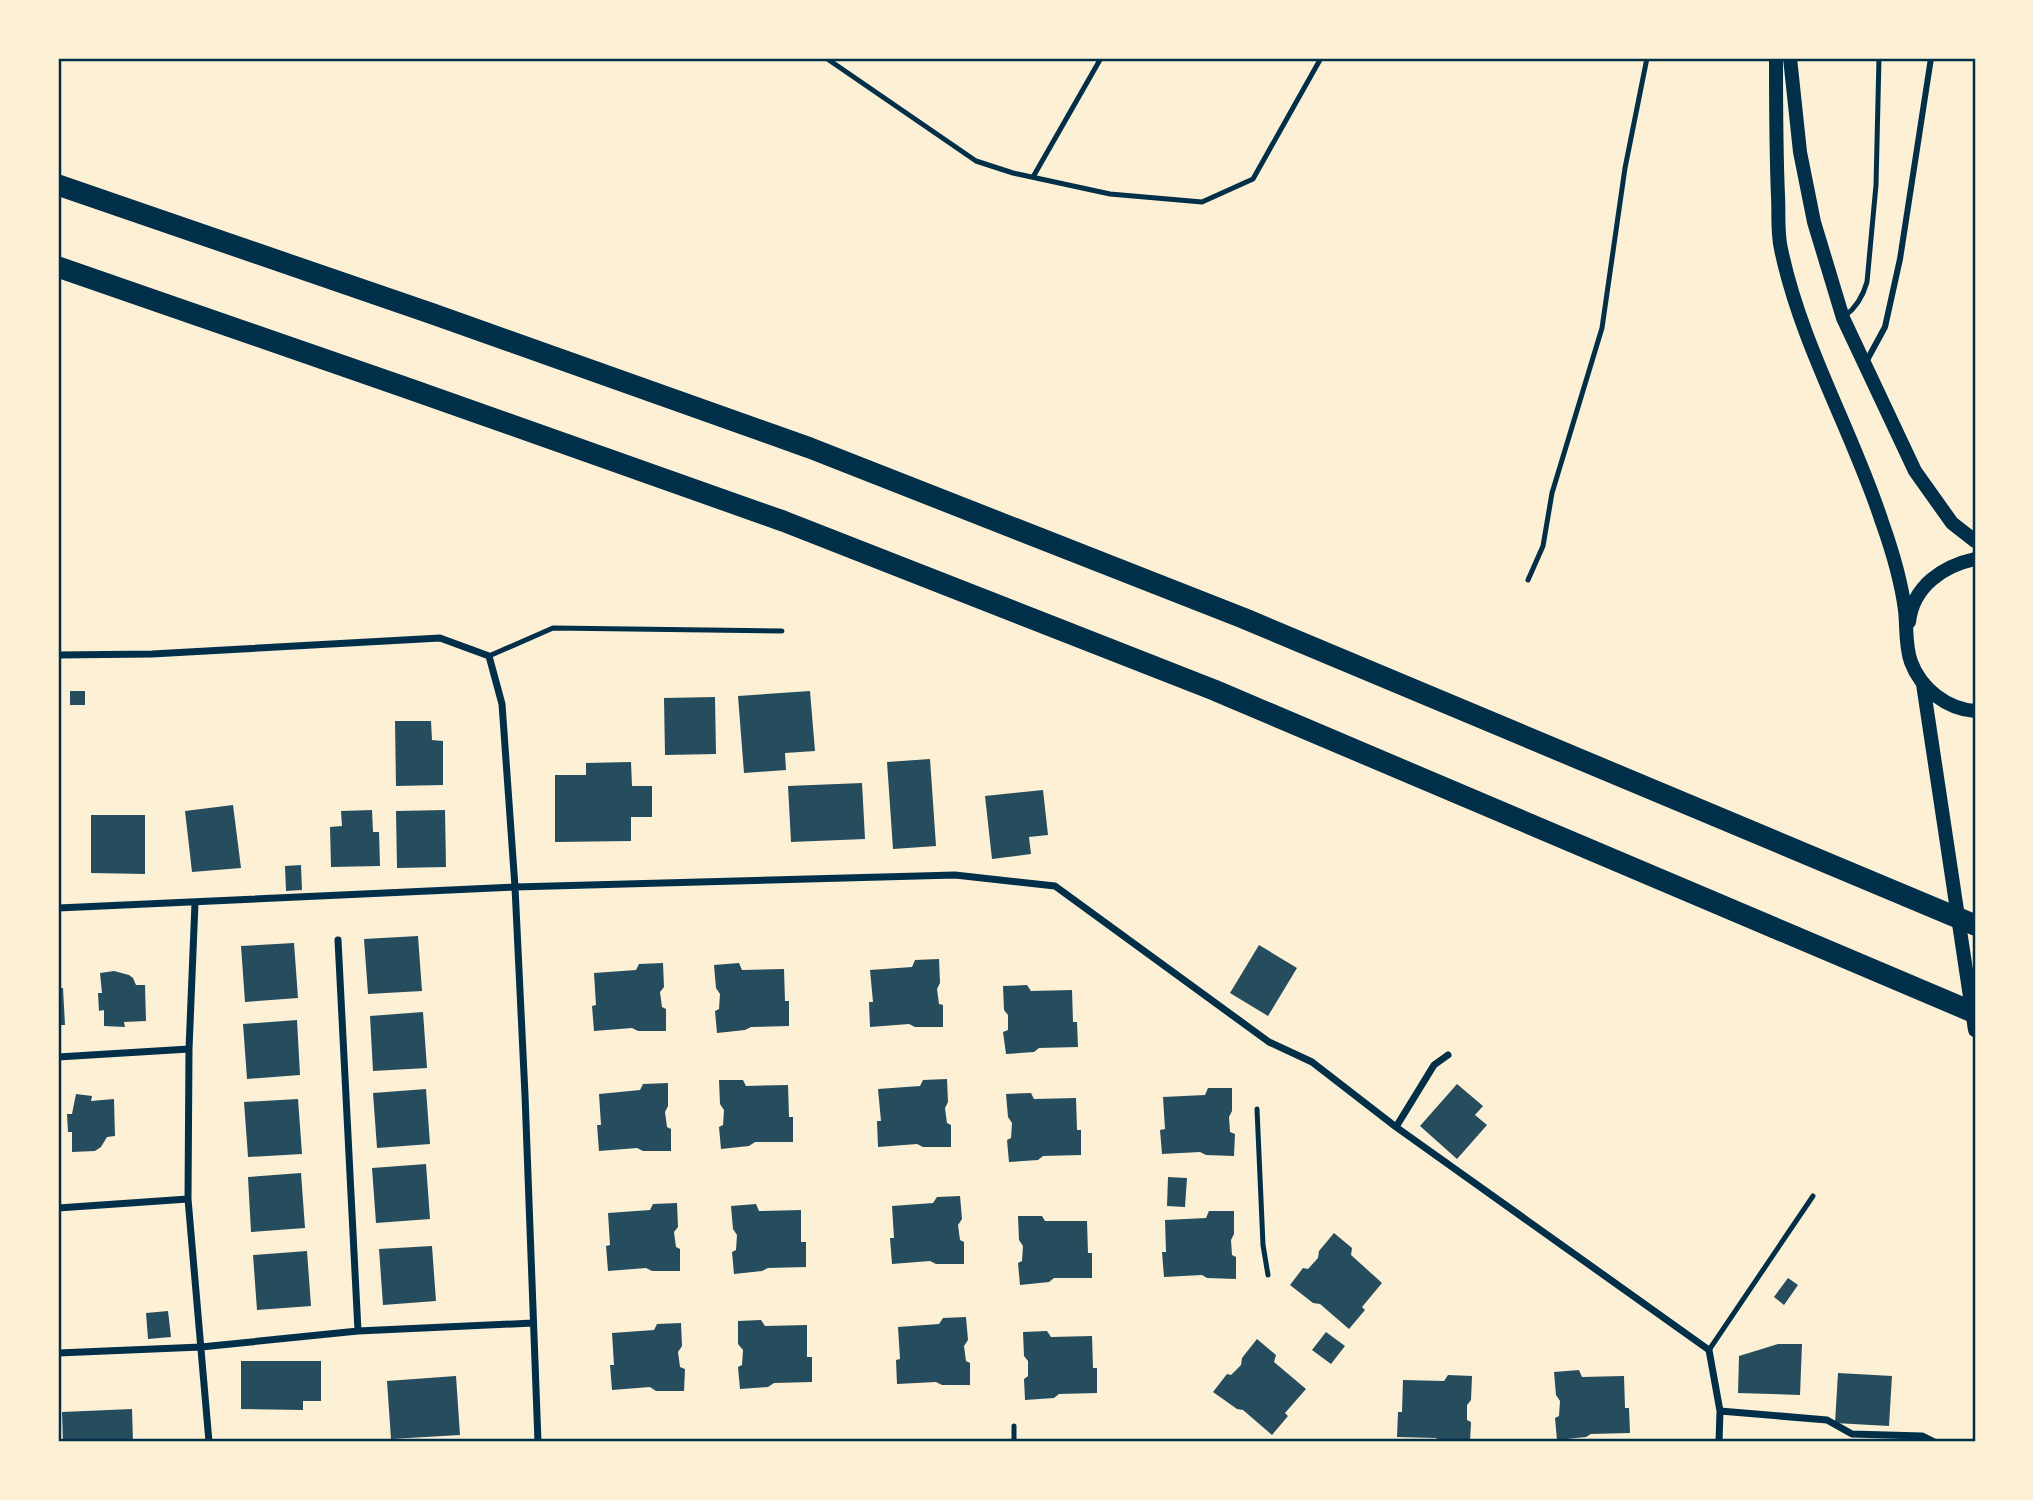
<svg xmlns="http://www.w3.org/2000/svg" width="2033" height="1500" viewBox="0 0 2033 1500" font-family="Spectral,serif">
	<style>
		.building { fill: #264d5e }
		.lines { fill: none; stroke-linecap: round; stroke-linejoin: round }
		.service { stroke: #003049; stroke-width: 5 }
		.pedestrian { stroke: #003049; stroke-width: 6 }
		.minor { stroke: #003049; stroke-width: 7 }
		.secondary { stroke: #003049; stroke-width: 14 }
		.motorway { stroke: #003049; stroke-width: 21 }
		.neatline { fill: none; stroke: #003049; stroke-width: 2.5 }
	</style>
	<rect width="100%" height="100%" fill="#fdf0d5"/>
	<!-- building -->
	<path class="building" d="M 70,691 L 85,691 L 85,705 L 70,705 Z
		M 810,691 L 815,751 L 785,753 L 786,770 L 744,773 L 738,696 Z
		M 715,697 L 716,754 L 665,755 L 664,698 Z
		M 395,721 L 431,721 L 432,740 L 443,741 L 443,785 L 396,786 Z
		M 930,759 L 936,846 L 893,849 L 887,762 Z
		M 631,762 L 632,786 L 652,786 L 652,817 L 631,817 L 631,841 L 555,842 L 555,775 L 586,775 L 586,763 Z
		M 862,783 L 865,839 L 791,842 L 788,786 Z
		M 1043,790 L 1048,835 L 1029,837 L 1031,854 L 992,859 L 985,796 Z
		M 233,805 L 241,868 L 192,872 L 185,811 Z
		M 372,810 L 373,832 L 379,832 L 380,866 L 331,867 L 330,827 L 342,826 L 341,811 Z
		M 445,810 L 446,867 L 397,868 L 396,811 Z
		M 91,815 L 145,815 L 145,874 L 91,873 Z
		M 301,865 L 302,890 L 286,891 L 285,866 Z
		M 418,936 L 422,991 L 368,994 L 364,939 Z
		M 294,943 L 298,998 L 245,1002 L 241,946 Z
		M 1259,945 L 1297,968 L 1268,1016 L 1230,993 Z
		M 939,959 L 940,983 L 937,989 L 939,1004 L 943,1005 L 943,1027 L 915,1027 L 909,1024 L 870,1027 L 869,1002 L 873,1002 L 870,970 L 912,967 L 915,960 Z
		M 663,963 L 664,987 L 660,992 L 662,1007 L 666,1009 L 666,1031 L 638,1031 L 632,1028 L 594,1031 L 592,1006 L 596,1005 L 594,973 L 636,970 L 639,964 Z
		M 739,963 L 742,970 L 784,969 L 785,1001 L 789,1001 L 789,1026 L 751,1027 L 745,1030 L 717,1033 L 715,1011 L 719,1009 L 720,994 L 716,988 L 714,965 Z
		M 114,971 L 129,975 L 133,978 L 136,985 L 145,985 L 146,1021 L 124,1022 L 125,1027 L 104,1026 L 104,1010 L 99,1011 L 98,993 L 102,993 L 100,973 Z
		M 1027,985 L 1031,991 L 1072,990 L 1073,1022 L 1077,1022 L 1078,1047 L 1039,1048 L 1034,1052 L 1006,1054 L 1003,1032 L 1008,1030 L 1008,1015 L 1004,1010 L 1003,986 Z
		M 58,988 L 63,988 L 65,1025 L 58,1025 Z
		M 423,1012 L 427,1068 L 373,1071 L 370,1016 Z
		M 297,1020 L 300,1075 L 247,1079 L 243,1024 Z
		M 947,1079 L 948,1102 L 945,1108 L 947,1123 L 951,1125 L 951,1147 L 923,1147 L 917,1144 L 878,1147 L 877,1121 L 881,1121 L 878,1089 L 920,1086 L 923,1080 Z
		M 719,1080 L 743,1080 L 746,1086 L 788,1085 L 789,1117 L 793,1117 L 793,1142 L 755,1142 L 749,1146 L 721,1149 L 719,1127 L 723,1125 L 724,1110 L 720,1104 Z
		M 668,1083 L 668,1106 L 665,1112 L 667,1127 L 671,1129 L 671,1151 L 643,1151 L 637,1148 L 599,1151 L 597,1125 L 601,1125 L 599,1094 L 640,1090 L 643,1084 Z
		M 1457,1084 L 1483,1106 L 1475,1115 L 1487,1125 L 1457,1159 L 1420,1126 Z
		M 1208,1088 L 1232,1088 L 1232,1111 L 1229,1117 L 1230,1132 L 1235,1134 L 1234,1156 L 1206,1155 L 1200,1152 L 1162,1154 L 1160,1130 L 1165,1129 L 1163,1097 L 1205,1095 Z
		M 426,1089 L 430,1144 L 377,1148 L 373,1093 Z
		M 1031,1093 L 1034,1099 L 1076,1098 L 1077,1130 L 1081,1130 L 1081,1155 L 1043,1156 L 1038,1160 L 1009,1162 L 1007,1140 L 1011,1138 L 1012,1123 L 1008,1117 L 1006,1094 Z
		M 76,1094 L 92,1096 L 91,1101 L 114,1099 L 115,1136 L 107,1137 L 101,1147 L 95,1151 L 72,1152 L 72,1132 L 68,1132 L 67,1114 L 72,1114 Z
		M 298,1099 L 302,1154 L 248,1157 L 244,1102 Z
		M 426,1164 L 430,1219 L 376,1223 L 372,1168 Z
		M 301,1173 L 305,1228 L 251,1232 L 248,1177 Z
		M 1168,1177 L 1187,1178 L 1185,1207 L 1167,1206 Z
		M 960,1196 L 962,1219 L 958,1225 L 960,1240 L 964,1242 L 964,1264 L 936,1264 L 930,1261 L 892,1264 L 890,1238 L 894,1238 L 892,1206 L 933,1203 L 937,1197 Z
		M 677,1203 L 678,1227 L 674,1232 L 676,1247 L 680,1249 L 680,1271 L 652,1271 L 646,1268 L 608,1271 L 606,1246 L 610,1245 L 608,1213 L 650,1210 L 653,1204 Z
		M 756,1204 L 759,1211 L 801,1210 L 801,1242 L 806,1242 L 806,1267 L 768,1268 L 762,1271 L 734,1274 L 732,1252 L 736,1250 L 737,1235 L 733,1229 L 731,1206 Z
		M 1209,1211 L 1234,1211 L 1234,1234 L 1231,1240 L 1232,1255 L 1236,1257 L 1236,1279 L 1207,1278 L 1202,1275 L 1164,1277 L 1162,1252 L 1166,1252 L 1165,1220 L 1206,1218 Z
		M 1018,1216 L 1042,1216 L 1045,1221 L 1087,1221 L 1088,1253 L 1092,1253 L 1092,1278 L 1054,1278 L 1049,1282 L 1020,1285 L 1018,1263 L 1022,1261 L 1023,1246 L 1019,1240 Z
		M 1334,1233 L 1352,1248 L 1351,1255 L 1382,1283 L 1362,1307 L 1365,1310 L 1349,1329 L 1320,1304 L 1313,1303 L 1290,1285 L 1303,1268 L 1308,1269 L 1318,1258 L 1319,1251 Z
		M 432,1246 L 436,1301 L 383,1305 L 379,1249 Z
		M 307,1251 L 311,1306 L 257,1310 L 253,1255 Z
		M 1788,1278 L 1798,1285 L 1784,1305 L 1774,1297 Z
		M 168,1311 L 171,1337 L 148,1339 L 146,1313 Z
		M 966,1317 L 968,1340 L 964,1346 L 966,1361 L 970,1363 L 970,1385 L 942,1385 L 936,1382 L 897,1384 L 896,1360 L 900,1359 L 898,1327 L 939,1324 L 943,1318 Z
		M 761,1320 L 765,1326 L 807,1325 L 807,1357 L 812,1357 L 812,1382 L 774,1383 L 768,1387 L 740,1389 L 738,1367 L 742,1365 L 743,1350 L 738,1344 L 738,1321 Z
		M 681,1323 L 682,1346 L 678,1352 L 680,1367 L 685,1369 L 684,1391 L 656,1391 L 650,1387 L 612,1390 L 610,1365 L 614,1365 L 612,1333 L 654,1330 L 657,1324 Z
		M 1047,1331 L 1051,1337 L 1092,1336 L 1093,1368 L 1097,1368 L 1097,1393 L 1059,1394 L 1054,1398 L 1025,1400 L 1024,1379 L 1028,1376 L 1028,1361 L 1024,1356 L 1023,1332 Z
		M 1326,1332 L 1345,1346 L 1331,1364 L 1312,1350 Z
		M 1257,1339 L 1276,1355 L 1274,1362 L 1306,1389 L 1285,1413 L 1288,1416 L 1272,1435 L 1243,1410 L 1237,1409 L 1213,1392 L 1227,1374 L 1231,1375 L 1241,1365 L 1242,1358 Z
		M 1778,1344 L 1802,1344 L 1800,1395 L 1738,1393 L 1739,1356 Z
		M 241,1361 L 321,1361 L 321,1401 L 303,1401 L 303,1410 L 241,1409 Z
		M 1579,1370 L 1582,1377 L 1624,1376 L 1625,1408 L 1629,1408 L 1630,1433 L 1591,1434 L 1586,1437 L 1557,1440 L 1555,1418 L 1559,1416 L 1560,1401 L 1556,1395 L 1554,1372 Z
		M 1838,1373 L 1892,1376 L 1889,1426 L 1835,1423 Z
		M 1448,1375 L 1472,1376 L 1471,1400 L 1467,1405 L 1467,1420 L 1471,1422 L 1470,1442 L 1441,1442 L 1436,1438 L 1397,1437 L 1398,1412 L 1402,1412 L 1403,1380 L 1444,1381 Z
		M 456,1376 L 460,1435 L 391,1439 L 387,1381 Z
		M 132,1409 L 133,1442 L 63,1442 L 62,1412 Z"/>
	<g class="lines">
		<!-- service -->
		<path class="service" d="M 826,58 L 976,161 L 1013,173 L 1110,194 L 1202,202 L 1253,179 L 1321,58
			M 1033,177 L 1101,58
			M 1845,316 C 1857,307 1863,296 1867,282 L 1876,185 L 1879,58
			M 1528,580 L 1543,546 L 1552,493 L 1602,328 L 1625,168 L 1647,58
			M 489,656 L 553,628 L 782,631
			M 1257,1109 L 1263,1245 L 1268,1275
			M 1709,1350 L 1813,1196
			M 1014,1426 L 1014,1442"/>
		<!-- pedestrian -->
		<path class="pedestrian" d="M 1866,362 L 1885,327 L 1900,259 L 1931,58"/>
		<!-- minor -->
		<path class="minor" d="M 58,655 L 152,654 L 440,638 L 489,656 L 502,704 L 515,887 L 525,1095 L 538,1442
			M 195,903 L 189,1049 L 188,1199 L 209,1442
			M 58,908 L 515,887 L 955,875 L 1055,886 L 1269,1042 L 1312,1062 L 1396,1127 L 1709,1350 L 1720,1411 L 1719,1442
			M 338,940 L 358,1331
			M 58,1057 L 189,1049
			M 1396,1127 L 1434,1065 L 1448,1055
			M 58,1208 L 188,1199
			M 58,1353 L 201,1347 L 358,1331 L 533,1323
			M 1720,1411 L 1827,1420 L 1852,1434 L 1922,1436 L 1934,1442"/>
		<!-- secondary -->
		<path class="secondary" d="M 1776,58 C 1776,104 1776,150 1778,196 C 1779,213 1777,232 1781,249 C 1801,345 1852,430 1882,522 C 1892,550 1901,580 1905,610 C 1907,627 1905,646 1911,662 C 1921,689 1947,709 1975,711
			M 1790,58 L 1800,152 L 1814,222 L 1843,318 L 1915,471 L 1952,523 L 1975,541
			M 1909,622 C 1913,586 1943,566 1975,559
			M 1923,684 L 1975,1030"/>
		<!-- motorway -->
		<path class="motorway" d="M 58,185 L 433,314 L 810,448 L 1243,618 L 1975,925
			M 58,267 L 407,388 L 783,521 L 1214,690 L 1975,1013"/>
	</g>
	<!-- border -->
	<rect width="2033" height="1500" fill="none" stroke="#fdf0d5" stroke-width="119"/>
	<rect x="60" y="60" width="1914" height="1380" class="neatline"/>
</svg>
